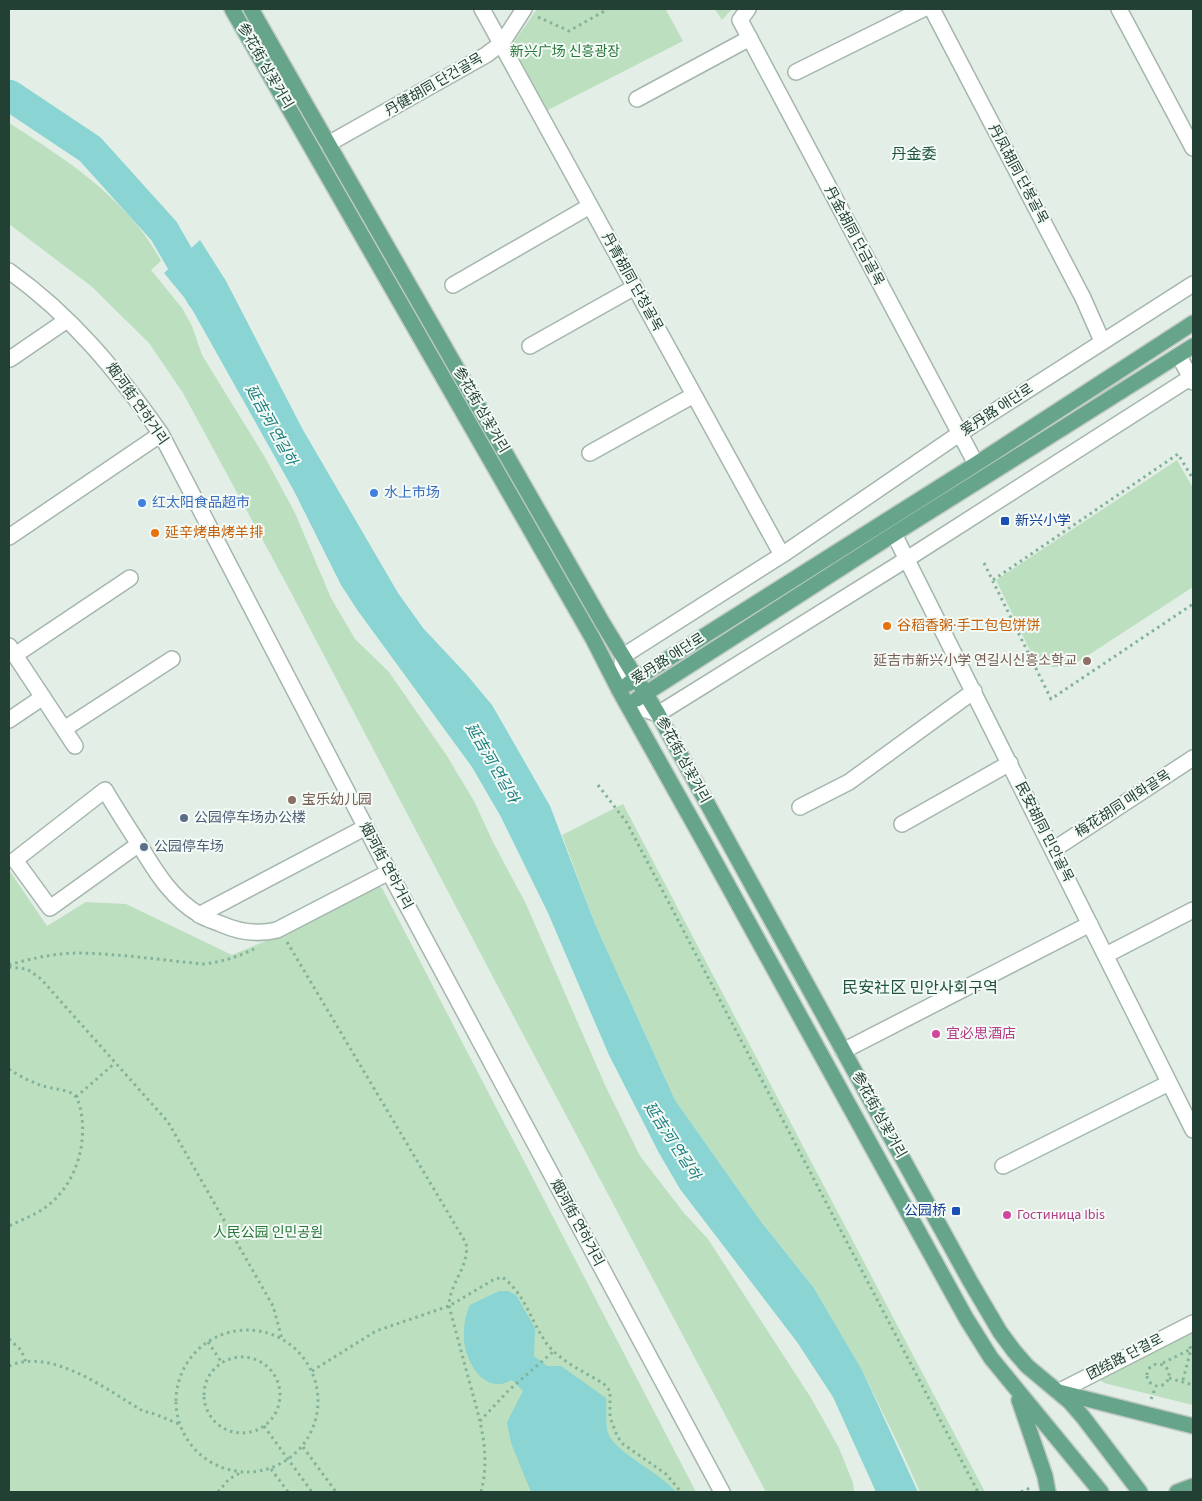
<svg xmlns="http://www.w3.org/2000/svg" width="1202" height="1501" viewBox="0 0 1202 1501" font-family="'Source Sans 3','Noto Sans SC','Noto Sans KR',sans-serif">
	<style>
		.green { fill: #bcdfbf }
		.water { fill: #8ad4d3 }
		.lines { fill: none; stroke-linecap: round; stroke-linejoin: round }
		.river { stroke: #8ad4d3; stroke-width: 31 }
		.minor-casing { stroke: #a5b6ad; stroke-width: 18 }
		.major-casing { stroke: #c1cac6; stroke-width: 18 }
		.path { stroke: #83b29b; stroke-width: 3; stroke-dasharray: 2.5 4; stroke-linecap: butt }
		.minor { stroke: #fff; stroke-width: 15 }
		.major { stroke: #66a58a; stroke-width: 15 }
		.shop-dot { fill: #3f7fe0; stroke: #f4faf6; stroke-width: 2 }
		.transit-dot { fill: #1a4fb4; stroke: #f4faf6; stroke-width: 2 }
		.food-dot { fill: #e8710a; stroke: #f4faf6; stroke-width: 2 }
		.education-dot { fill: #8d6e63; stroke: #f4faf6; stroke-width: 2 }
		.service-dot { fill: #5c6f8a; stroke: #f4faf6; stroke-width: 2 }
		.hotel-dot { fill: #d1479c; stroke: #f4faf6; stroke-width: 2 }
		.labels { text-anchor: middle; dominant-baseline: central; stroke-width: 4; stroke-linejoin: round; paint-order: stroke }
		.park-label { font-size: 14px; fill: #2a783c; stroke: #f4faf6 }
		.street-label { font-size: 14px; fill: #224033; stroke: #f4faf6 }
		.shop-label { font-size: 14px; fill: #366cbe; stroke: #f4faf6; text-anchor: start }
		.transit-label { font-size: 14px; fill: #164399; stroke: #f4faf6; text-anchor: start }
		.food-label { font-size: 14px; fill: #c56008; stroke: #f4faf6; text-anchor: start }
		.education-label { font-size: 14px; fill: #785e54; stroke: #f4faf6; text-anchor: end }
		.service-label { font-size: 14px; fill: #4e5e75; stroke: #f4faf6; text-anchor: start }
		.hotel-label { font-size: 14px; fill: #b23c85; stroke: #f4faf6; text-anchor: start }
		.neighbourhood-label { font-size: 15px; fill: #1d533d; stroke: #f4faf6 }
		.water-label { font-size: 15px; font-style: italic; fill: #197e7e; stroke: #f4faf6 }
		.quarter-label { font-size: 16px; fill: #1d533d; stroke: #f4faf6 }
	</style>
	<rect width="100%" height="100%" fill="#e3eee7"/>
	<!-- green -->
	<path class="green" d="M 537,9 L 669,9 L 666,10 L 683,41 L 546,111 L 515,53 L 514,42 Z
		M 715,9 L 732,9 L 722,20 Z
		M 9,123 C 67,160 128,199 161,261 L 151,270 L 182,308 L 192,326 L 202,355 L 266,459 L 295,513 L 331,598 L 355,639 L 389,672 L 447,756 L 474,801 L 493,842 L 526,904 L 605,1085 L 640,1156 L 684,1213 L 708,1239 L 811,1398 L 839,1448 L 853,1483 L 854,1492 L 766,1492 L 515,1019 L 287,585 L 183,393 L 149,343 L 91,286 L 9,224 Z
		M 1177,460 L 1193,488 L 1193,587 L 1070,667 L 1038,667 L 996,580 Z
		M 623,804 L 985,1492 L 920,1492 L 902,1452 L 862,1370 L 814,1288 L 759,1219 L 675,1100 L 595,924 L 562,835 Z
		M 9,870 L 47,926 L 86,902 L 126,904 L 232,955 L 268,940 L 374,884 L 382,888 L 696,1492 L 9,1492 Z
		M 1193,1332 L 1193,1405 L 1104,1383 L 1100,1380 L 1108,1374 Z"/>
	<!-- water -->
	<path class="water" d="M 200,240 L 226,281 L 303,430 L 398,593 L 423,628 L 467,675 L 492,705 L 550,806 L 595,924 L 675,1100 L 759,1219 L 814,1288 L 862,1370 L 918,1492 L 876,1492 L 833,1397 L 797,1342 L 680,1189 L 659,1153 L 609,1055 L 548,913 L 501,817 L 472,767 L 358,611 L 341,585 L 294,491 L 188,302 L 164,273 Z
		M 499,1291 L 508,1291 L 516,1295 L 535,1328 L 534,1356 L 547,1366 L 561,1366 L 606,1398 C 607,1409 605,1423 608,1433 C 614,1452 661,1473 676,1492 L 531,1492 L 511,1443 L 507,1422 L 523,1391 L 512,1380 C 509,1381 505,1384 501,1384 C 477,1387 462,1352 464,1332 C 464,1323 466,1313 470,1305 Z"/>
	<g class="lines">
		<!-- river -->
		<path class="river" d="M 9,95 L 90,149 L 164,231 L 202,297"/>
		<defs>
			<path id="minor" d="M 482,9 L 782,555
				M 748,9 L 740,20 L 976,464
				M 932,9 L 1083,298 L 1102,341
				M 1119,9 L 1193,148
				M 796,72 L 923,9
				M 637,99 L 750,38
				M 328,144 L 486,55 L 502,43 L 524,9
				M 9,271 C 72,316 117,371 161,434 L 389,872 L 722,1492
				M 453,285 L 590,206
				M 530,346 L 635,287
				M 1179,356 L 1193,382
				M 10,359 L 67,320
				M 590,453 L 694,395
				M 894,534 L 1193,1130
				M 9,537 L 161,434
				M 9,646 L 75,746
				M 15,655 L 130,578
				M 619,690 L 623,656 L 782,555 L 959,434 L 1193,284
				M 628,704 L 658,714 L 907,559 L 1193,376
				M 9,720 L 43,697
				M 64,729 L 172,659
				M 800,807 L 849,782 L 974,691
				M 902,824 L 1010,763
				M 139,844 L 50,908 L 15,860 L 105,790 C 116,809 128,827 140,846 C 156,872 172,899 200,915 C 206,919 214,921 221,924 C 239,932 257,935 277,930 L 389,872
				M 1053,850 L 1193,758
				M 199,915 L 366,827
				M 1106,955 L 1193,910
				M 843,1051 L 1090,924
				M 1003,1166 L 1169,1083
				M 1058,1392 L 1193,1323"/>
			<path id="major" d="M 232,9 L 593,639 L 619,690 L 703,840 L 966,1318 L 991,1358 L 1101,1492
				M 251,9 L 602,622 L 658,714 L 970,1281 L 1000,1332 L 1014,1351 L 1027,1366 L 1070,1402 L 1083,1417 L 1140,1492
				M 628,684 L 976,464 L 1193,323
				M 637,699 L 894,534 L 1193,346
				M 1059,1392 L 1193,1426
				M 1019,1400 L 1045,1476 L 1048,1492
				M 1177,1492 L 1193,1486"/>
		</defs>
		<!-- minor casing -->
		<use href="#minor" class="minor-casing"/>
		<!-- major casing -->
		<use href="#major" class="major-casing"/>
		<!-- path -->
		<path class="path" d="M 538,17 L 569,31 L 608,9
			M 984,563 L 1051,699 L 1193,604
			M 993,580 L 1178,454 L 1193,479
			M 598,785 L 627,823 L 978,1492
			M 287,942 L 466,1243 C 470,1266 449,1284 449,1306 C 456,1332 463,1358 470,1384 C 480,1421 491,1453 481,1492
			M 9,965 C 32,958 56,953 80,953 C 121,954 162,960 203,964 C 222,962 237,957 254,949
			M 9,967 L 27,969 L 41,979 L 168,1122 L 273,1306 L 282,1339
			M 9,1069 C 19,1076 31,1082 43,1086 C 52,1089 65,1089 73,1094 C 79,1098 81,1111 82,1118 C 86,1154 71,1192 40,1211 C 30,1217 19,1221 9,1226
			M 76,1097 L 115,1063
			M176 1401a71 71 0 1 1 142 0a71 71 0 1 1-142 0Z
			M 9,1339 L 21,1350 L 26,1362
			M 208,1342 L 222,1363
			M204 1395a38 38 0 1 1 76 0a38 38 0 1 1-76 0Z
			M 1163,1363 L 1193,1348
			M1147 1375a11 11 0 1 1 22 0a11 11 0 1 1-22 0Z
			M 9,1366 C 52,1347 107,1390 143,1411 L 155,1414 L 179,1424
			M 312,1371 L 376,1331 L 449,1306 L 493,1280 L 502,1277 C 525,1293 531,1322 547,1344 C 561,1362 585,1372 604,1384 L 610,1391 L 610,1417 L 617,1436 L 623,1444 L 666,1474 L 681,1492
			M 1169,1378 L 1193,1385
			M 1183,1380 L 1191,1349 L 1188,1343
			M 1151,1399 L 1156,1386
			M 480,1421 L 509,1390 L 554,1351
			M 264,1426 L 312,1492
			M 303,1447 L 336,1492
			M 271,1469 L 288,1492
			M 218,1492 L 229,1479 L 240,1473
			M 1021,1492 L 1032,1487"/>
		<!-- minor -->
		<use href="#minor" class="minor"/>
		<!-- major -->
		<use href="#major" class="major"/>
	</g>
	<!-- markers -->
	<g class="shop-dot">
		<circle cx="374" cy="493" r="5"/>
		<circle cx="142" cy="503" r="5"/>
	</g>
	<g class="transit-dot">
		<rect x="1000" y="516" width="10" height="10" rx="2.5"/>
		<rect x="951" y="1206" width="10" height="10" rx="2.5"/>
	</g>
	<g class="food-dot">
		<circle cx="155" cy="533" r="5"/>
		<circle cx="887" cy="626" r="5"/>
	</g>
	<g class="education-dot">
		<circle cx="1087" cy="661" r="5"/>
		<circle cx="292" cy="800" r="5"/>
	</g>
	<g class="service-dot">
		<circle cx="184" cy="818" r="5"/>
		<circle cx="144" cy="847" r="5"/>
	</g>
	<g class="hotel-dot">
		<circle cx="936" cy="1034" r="5"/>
		<circle cx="1007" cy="1215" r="5"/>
	</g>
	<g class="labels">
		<!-- park labels -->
		<g class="park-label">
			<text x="565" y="52">新兴广场 신흥광장</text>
			<text x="268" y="1233">人民公园 인민공원</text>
		</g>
		<!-- street labels -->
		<g class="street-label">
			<text transform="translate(265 66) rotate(60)">参花街 삼꽃거리</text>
			<text transform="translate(434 85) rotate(-30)">丹健胡同 단건골목</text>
			<text transform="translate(1018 174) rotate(62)">丹凤胡同 단봉골목</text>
			<text transform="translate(854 236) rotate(62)">丹金胡同 단금골목</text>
			<text transform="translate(632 282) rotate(61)">丹青胡同 단청골목</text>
			<text transform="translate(137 404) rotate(55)">烟河街 연하거리</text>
			<text transform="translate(481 410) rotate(60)">参花街 삼꽃거리</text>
			<text transform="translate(997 410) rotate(-33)">爱丹路 애단로</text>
			<text transform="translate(668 659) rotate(-32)">爱丹路 애단로</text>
			<text transform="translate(683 760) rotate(61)">参花街 삼꽃거리</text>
			<text transform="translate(1123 804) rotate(-33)">梅花胡同 매화골목</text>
			<text transform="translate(1044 832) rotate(63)">民安胡同 민안골목</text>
			<text transform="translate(386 866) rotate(62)">烟河街 연하거리</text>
			<text transform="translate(879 1115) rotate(61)">参花街 삼꽃거리</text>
			<text transform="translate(577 1223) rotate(62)">烟河街 연하거리</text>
			<text transform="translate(1125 1357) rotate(-27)">团结路 단결로</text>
		</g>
		<!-- shop labels -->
		<g class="shop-label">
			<text x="384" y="493">水上市场</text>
			<text x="152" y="503">红太阳食品超市</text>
		</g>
		<!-- transit labels -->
		<g class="transit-label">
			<text x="1015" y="521">新兴小学</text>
			<text x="946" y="1211" text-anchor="end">公园桥</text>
		</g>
		<!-- food labels -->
		<g class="food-label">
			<text x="165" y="533">延辛烤串烤羊排</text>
			<text x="897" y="626">谷稻香粥·手工包包饼饼</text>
		</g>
		<!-- education labels -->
		<g class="education-label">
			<text x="1077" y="661">延吉市新兴小学 연길시신흥소학교</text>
			<text x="302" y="800" text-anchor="start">宝乐幼儿园</text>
		</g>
		<!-- service labels -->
		<g class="service-label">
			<text x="194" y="818">公园停车场办公楼</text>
			<text x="154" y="847">公园停车场</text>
		</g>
		<!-- hotel labels -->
		<g class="hotel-label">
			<text x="946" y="1034">宜必思酒店</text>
			<text x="1017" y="1215">Гостиница Ibis</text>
		</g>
		<!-- neighbourhood labels -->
		<g class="neighbourhood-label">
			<text x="914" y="154">丹金委</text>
		</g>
		<!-- water labels -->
		<g class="water-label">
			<text transform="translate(271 425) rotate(61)">延吉河 연길하</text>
			<text transform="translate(492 763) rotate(60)">延吉河 연길하</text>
			<text transform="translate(672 1141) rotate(57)">延吉河 연길하</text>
		</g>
		<!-- quarter labels -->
		<g class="quarter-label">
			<text x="920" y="988">民安社区 민안사회구역</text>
		</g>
	</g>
	<!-- border -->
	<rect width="1202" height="1501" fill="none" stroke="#224033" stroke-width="20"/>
</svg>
